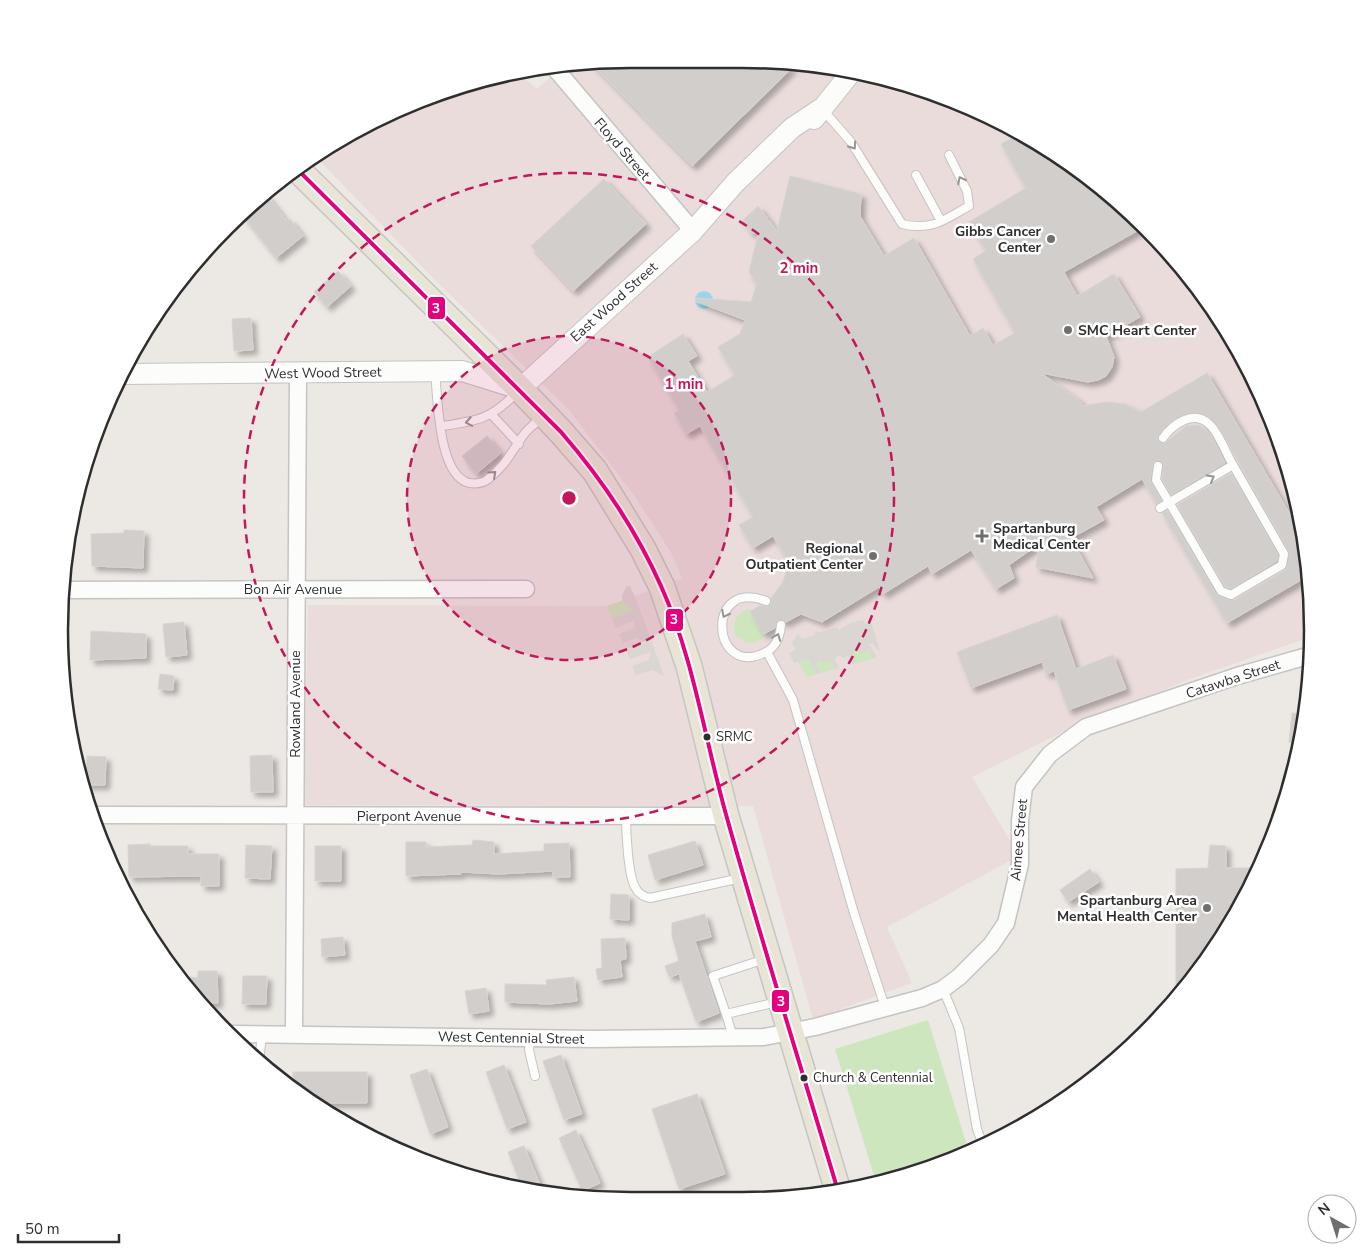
<svg xmlns="http://www.w3.org/2000/svg" width="1372" height="1259" viewBox="0 0 1372 1259" font-family="'Nunito Sans',sans-serif">
	<style>
		.medical { fill: #e9dcdb }
		.green { fill: #cee6be }
		.plaza { fill: #dad6d2 }
		.water { fill: #99d6ec }
		.building { fill: #d1cecb; stroke: #d7d4d0; filter: url(#shadow) }
		.lines { fill: none; stroke-linecap: round; stroke-linejoin: round }
		.service-casing { stroke: #c5c4c5; stroke-width: 10 }
		.minor-casing { stroke: #c5c4c5; stroke-width: 19 }
		.tertiary-casing { stroke: #c5c4c5; stroke-width: 22 }
		.primary-casing { stroke: #c6c5c4; stroke-width: 28 }
		.service { stroke: #fcfcfb; stroke-width: 8 }
		.minor { stroke: #fcfcfb; stroke-width: 16 }
		.tertiary { stroke: #fcfcfb; stroke-width: 20 }
		.primary { stroke: #e8e4d6; stroke-width: 25 }
		.bus-1-casing { stroke: #fff; stroke-width: 8 }
		.bus-1 { stroke: #e5007d; stroke-width: 4 }
		.oneway { stroke: #959594 }
		.ring { fill: none; stroke: #c2185b; stroke-width: 2.5; stroke-dasharray: 9 6 }
		.poi-dot { fill: #706f6e; stroke: #fff; stroke-width: 2 }
		.bus-dot { fill: #2e2e2e; stroke: #fff; stroke-width: 2 }
		.labels { text-anchor: middle; dominant-baseline: central; stroke-width: 5; stroke-linejoin: round; paint-order: stroke }
		.bus-label { font-size: 13px; fill: #2e2e2e; stroke: #fff; text-anchor: start }
		.street-label { font-size: 14px; fill: #2e2e2e; stroke: #fff }
		.poi-label { font-size: 14px; font-weight: bold; fill: #2e2e2e; stroke: #fff; text-anchor: end }
		.rim { fill: none; stroke: #2e2e2e; stroke-width: 2.5 }
		.centre { fill: #c2185b; stroke: #fff; stroke-width: 2.5 }
		.ring-label { font-size: 15px; text-anchor: middle; font-weight: bold; fill: #c2185b; stroke: #fff; stroke-width: 5; stroke-linejoin: round; paint-order: stroke }
		.line-badge { stroke: #fff; stroke-width: 2 }
		.badge-label { font-size: 14px; text-anchor: middle; font-weight: bold; fill: #fff }
	</style>
	<defs>
		<filter id="shadow"><feDropShadow dx="4.5" dy="4.5" stdDeviation="2.5" flood-color="#0004"/></filter>
	</defs>
	<rect width="100%" height="100%" fill="#ece8e4"/>
	<!-- medical -->
	<path class="medical" d="M 630,59 L 854,70 L 961,102 L 1060,155 L 1146,226 L 1217,313 L 1270,411 L 1302,518 L 1313,636 L 1190,679 L 1067,730 L 972,777 L 1019,856 L 887,927 L 912,983 L 813,1019 L 753,806 L 304,805 L 308,605 L 607,606 L 682,578 L 671,553 L 636,498 L 569,410 L 435,280 L 315,156 L 377,117 L 515,71 L 537,89 L 564,65 Z"/>
	<!-- green -->
	<path class="green" d="M 622,601 L 633,610 L 612,619 L 607,606 Z
		M 748,609 L 753,610 L 750,612 L 763,634 L 767,632 C 760,646 745,646 735,634 C 732,621 736,614 748,609 Z
		M 858,650 L 868,650 L 873,659 L 856,663 L 852,654 Z
		M 808,659 L 817,674 L 807,677 L 798,662 Z
		M 821,660 L 830,660 L 836,669 L 821,673 L 815,664 Z
		M 928,1020 L 969,1152 L 876,1182 L 835,1049 Z"/>
	<!-- plaza -->
	<path class="plaza" d="M 627,586 L 630,586 L 638,604 L 664,676 L 652,670 L 636,675 L 632,666 L 649,660 L 651,652 L 630,659 L 626,650 L 645,643 L 637,638 L 623,643 L 619,634 L 634,628 L 635,620 L 616,628 L 612,619 L 633,610 L 622,601 L 622,595 Z
		M 863,620 L 865,624 L 872,624 L 880,652 L 873,644 L 868,643 L 877,657 L 873,659 L 868,650 L 861,654 L 858,650 L 852,654 L 856,663 L 852,664 L 848,656 L 843,658 L 840,655 L 834,659 L 839,668 L 836,669 L 830,660 L 824,663 L 821,660 L 815,664 L 821,673 L 817,674 L 808,659 L 794,663 L 789,653 L 796,650 L 792,643 L 798,634 L 802,639 L 815,635 L 814,633 L 817,631 L 819,633 L 837,627 L 839,630 L 850,623 Z"/>
	<!-- water -->
	<path class="water" d="M695 300a9 9 0 1 1 18 0a9 9 0 1 1-18 0Z"/>
	<!-- building -->
	<path class="building" d="M 630,59 L 793,67 L 692,166 L 591,63 Z
		M 1020,134 L 1060,155 L 1146,226 L 1064,272 L 1077,296 L 1114,274 L 1140,317 L 1106,336 L 1114,357 L 1112,367 L 1106,376 L 1098,380 L 1088,382 L 1041,373 L 1079,400 L 1083,406 L 1106,402 L 1125,404 L 1141,412 L 1207,373 L 1304,538 L 1308,576 L 1227,623 L 1162,513 L 1167,510 L 1216,594 L 1229,600 L 1234,600 L 1285,570 L 1289,552 L 1220,429 L 1206,415 L 1189,413 L 1168,424 L 1159,435 L 1158,441 L 1165,443 L 1186,426 L 1200,425 L 1211,435 L 1225,463 L 1171,495 L 1162,479 L 1163,463 L 1156,461 L 1153,465 L 1150,480 L 1162,501 L 1157,504 L 1142,479 L 1096,507 L 1104,520 L 1071,538 L 1093,578 L 1036,567 L 1039,544 L 1009,565 L 1014,578 L 996,589 L 971,550 L 932,574 L 928,566 L 883,594 L 879,587 L 822,622 L 801,614 L 786,622 L 778,620 L 775,628 L 763,634 L 750,612 L 759,606 L 767,606 L 771,604 L 771,598 L 783,582 L 789,562 L 773,536 L 753,548 L 739,525 L 753,517 L 700,426 L 686,434 L 674,413 L 679,410 L 648,357 L 683,334 L 697,356 L 688,361 L 707,392 L 735,375 L 718,347 L 740,334 L 745,320 L 695,301 L 696,298 L 751,302 L 757,284 L 749,272 L 758,234 L 750,232 L 743,220 L 758,206 L 777,231 L 790,176 L 861,194 L 860,216 L 884,256 L 914,238 L 970,336 L 983,328 L 993,345 L 1015,333 L 973,259 L 986,251 L 969,222 L 1026,188 L 1001,144 Z
		M 604,179 L 646,224 L 573,291 L 531,246 Z
		M 265,193 L 287,221 L 290,219 L 303,236 L 276,258 L 242,215 Z
		M 338,271 L 351,286 L 327,307 L 314,292 Z
		M 251,318 L 253,350 L 234,351 L 232,319 Z
		M 487,436 L 501,453 L 476,474 L 462,456 Z
		M 1231,473 L 1278,555 L 1277,561 L 1231,589 L 1225,586 L 1177,505 Z
		M 124,530 L 144,531 L 143,568 L 92,566 L 91,534 L 124,533 Z
		M 1057,615 L 1076,669 L 1113,655 L 1126,689 L 1068,710 L 1054,671 L 1046,674 L 1042,662 L 971,688 L 957,652 Z
		M 184,622 L 187,655 L 166,657 L 163,624 Z
		M 91,631 L 146,634 L 146,658 L 90,660 Z
		M 160,674 L 174,676 L 173,690 L 158,689 Z
		M 1292,713 L 1305,714 L 1302,743 L 1289,742 Z
		M 272,755 L 273,792 L 251,792 L 250,756 Z
		M 87,756 L 106,757 L 105,785 L 86,785 Z
		M 473,840 L 494,842 L 494,854 L 544,851 L 544,844 L 569,843 L 570,877 L 553,877 L 553,871 L 499,874 L 461,872 L 461,874 L 406,876 L 406,842 L 426,842 L 426,847 L 472,845 Z
		M 695,841 L 703,865 L 655,880 L 648,855 Z
		M 150,844 L 150,846 L 188,846 L 188,854 L 219,854 L 219,886 L 201,886 L 201,876 L 129,877 L 128,845 Z
		M 246,845 L 272,846 L 270,879 L 245,878 Z
		M 1210,845 L 1226,846 L 1226,868 L 1259,868 L 1217,947 L 1176,997 L 1176,869 L 1208,868 Z
		M 315,846 L 341,846 L 341,881 L 315,881 Z
		M 1090,869 L 1099,882 L 1068,902 L 1060,890 Z
		M 611,894 L 629,895 L 629,920 L 610,919 Z
		M 705,914 L 711,937 L 695,941 L 719,1013 L 696,1022 L 679,974 L 669,977 L 665,966 L 679,961 L 672,936 L 672,923 Z
		M 343,937 L 345,955 L 322,957 L 321,939 Z
		M 625,938 L 626,959 L 620,960 L 622,977 L 598,980 L 596,969 L 602,968 L 601,939 Z
		M 198,971 L 217,971 L 218,1003 L 205,1003 L 181,976 L 198,978 Z
		M 243,976 L 267,976 L 266,1004 L 242,1004 Z
		M 574,977 L 577,1001 L 549,1004 L 505,1002 L 505,984 L 547,985 L 546,980 Z
		M 486,988 L 489,1011 L 469,1014 L 465,991 Z
		M 561,1055 L 582,1114 L 564,1120 L 543,1061 Z
		M 504,1065 L 526,1122 L 507,1129 L 486,1072 Z
		M 427,1069 L 448,1127 L 430,1134 L 410,1075 Z
		M 293,1072 L 367,1072 L 367,1103 L 315,1103 L 293,1087 Z
		M 697,1094 L 725,1174 L 679,1189 L 652,1109 Z
		M 576,1130 L 600,1183 L 582,1191 L 559,1138 Z
		M 524,1146 L 543,1192 L 522,1188 L 508,1152 Z"/>
	<g class="lines">
		<defs>
			<path id="service" d="M 823,110 L 851,142 L 902,224 C 932,231 944,220 969,206 L 967,191 L 949,155
				M 916,175 L 941,221
				M 435,372 C 438,399 438,475 469,483 C 476,484 481,484 487,480 C 508,464 511,451 525,433 C 530,427 537,422 542,417
				M 492,415 L 519,444
				M 442,426 C 477,421 492,419 517,392
				M 1158,466 L 1156,480 L 1221,591 L 1231,595 L 1282,565 L 1284,554 L 1233,465
				M 1160,508 L 1233,465 C 1227,455 1218,431 1209,424 C 1193,409 1172,425 1163,438
				M 766,601 C 705,577 711,678 764,653 C 776,648 780,637 781,625
				M 767,652 L 793,700 L 854,913 L 885,1007
				M 626,816 C 626,832 628,874 635,887 C 638,893 644,897 650,898 L 741,878
				M 765,959 L 713,976 L 726,1014 L 777,1002
				M 943,989 L 959,1028 L 977,1129 L 983,1145
				M 726,1014 L 733,1037
				M 530,1038 L 529,1050 L 535,1076
				M 259,1063 L 262,1034"/>
			<path id="minor" d="M 553,66 L 693,231
				M 60,590 L 526,589
				M 92,815 L 726,816
				M 294,1033 L 298,374
				M 232,1034 L 592,1039 L 764,1037 L 815,1027 L 922,998 L 943,989 L 959,977 L 991,945 L 1006,923 L 1020,864 L 1020,821 L 1024,787 L 1050,754 L 1086,727 L 1237,676 L 1311,655"/>
			<path id="tertiary" d="M 814,119 L 853,70
				M 123,374 L 462,371 L 520,389 L 693,231 L 735,183 L 792,128 L 822,108"/>
			<path id="primary" d="M 296,168 L 520,389 L 561,432 L 595,471 L 643,549 L 662,587 L 689,666 L 726,816 L 838,1191"/>
		</defs>
		<!-- service casing -->
		<use href="#service" class="service-casing"/>
		<!-- minor casing -->
		<use href="#minor" class="minor-casing"/>
		<!-- tertiary casing -->
		<use href="#tertiary" class="tertiary-casing"/>
		<!-- primary casing -->
		<use href="#primary" class="primary-casing"/>
		<!-- service -->
		<use href="#service" class="service"/>
		<!-- minor -->
		<use href="#minor" class="minor"/>
		<!-- tertiary -->
		<use href="#tertiary" class="tertiary"/>
		<!-- primary -->
		<use href="#primary" class="primary"/>
		<defs>
			<path id="bus-1" d="M 296,168 L 561,432 C 601,478 636,530 661,586 C 694,659 705,741 727,818 C 762,943 801,1067 838,1191"/>
		</defs>
		<!-- bus-1 casing -->
		<use href="#bus-1" class="bus-1-casing"/>
		<!-- bus-1 -->
		<use href="#bus-1" class="bus-1"/>
	</g>
	<!-- one-way arrows -->
	<defs><path id="oneway-chevron" d="M-2-3.5L2.5 0L-2 3.5" fill="none" stroke-width="1.6" stroke-linecap="round" stroke-linejoin="round" transform="scale(1.25)"/></defs>
	<g class="oneway">
		<use href="#oneway-chevron" transform="translate(853 146) rotate(55)"/>
		<use href="#oneway-chevron" transform="translate(961 180) rotate(-117)"/>
		<use href="#oneway-chevron" transform="translate(469 422) rotate(170)"/>
		<use href="#oneway-chevron" transform="translate(493 474) rotate(-42)"/>
		<use href="#oneway-chevron" transform="translate(1211 478) rotate(-30)"/>
		<use href="#oneway-chevron" transform="translate(725 614) rotate(117)"/>
		<use href="#oneway-chevron" transform="translate(777 637) rotate(-69)"/>
	</g>
	<!-- distance rings -->
	<circle cx="569" cy="498" r="162" fill="#c2185b" fill-opacity=".12"/>
	<g class="ring">
		<circle cx="569" cy="498" r="162"/>
		<circle cx="569" cy="498" r="325"/>
	</g>
	<!-- markers -->
	<g class="poi-dot">
		<circle cx="1051" cy="239" r="5"/>
		<circle cx="1068" cy="330" r="5"/>
		<path d="M979.5 528.5h5v5h5v5h-5v5h-5v-5h-5v-5h5z"/>
		<circle cx="873" cy="556" r="5"/>
		<circle cx="1207" cy="908" r="5"/>
	</g>
	<g class="bus-dot">
		<circle cx="707" cy="737" r="4.5"/>
		<circle cx="804" cy="1078" r="4.5"/>
	</g>
	<g class="labels">
		<!-- bus labels -->
		<g class="bus-label">
			<text x="716" y="737">SRMC</text>
			<text x="813" y="1078">Church &amp; Centennial</text>
		</g>
		<!-- street labels -->
		<g class="street-label">
			<text transform="translate(622 149) rotate(49)">Floyd Street</text>
			<text transform="translate(614 302) rotate(-42)">East Wood Street</text>
			<text transform="translate(323 373) rotate(-1)">West Wood Street</text>
			<text x="293" y="589">Bon Air Avenue</text>
			<text transform="translate(1233 679) rotate(-18)">Catawba Street</text>
			<text transform="translate(295 704) rotate(-90)">Rowland Avenue</text>
			<text x="409" y="816">Pierpont Avenue</text>
			<text transform="translate(1019 840) rotate(-85)">Aimee Street</text>
			<text transform="translate(511 1038) rotate(1)">West Centennial Street</text>
		</g>
		<!-- poi labels -->
		<g class="poi-label">
			<text x="1041" y="231">Gibbs Cancer<tspan x="1041" dy="16">Center</tspan></text>
			<text x="1078" y="330" text-anchor="start">SMC Heart Center</text>
			<text x="993" y="528" text-anchor="start">Spartanburg<tspan x="993" dy="16">Medical Center</tspan></text>
			<text x="863" y="548">Regional<tspan x="863" dy="16">Outpatient Center</tspan></text>
			<text x="1197" y="900">Spartanburg Area<tspan x="1197" dy="16">Mental Health Center</tspan></text>
		</g>
	</g>
	<!-- crop -->
	<path d="M0 0H1372V1259H0ZM630 68H742A562 562 0 0 1 1304 630V630A562 562 0 0 1 742 1192H630A562 562 0 0 1 68 630V630A562 562 0 0 1 630 68Z" fill="#fff" fill-rule="evenodd"/>
	<path class="rim" d="M630 68H742A562 562 0 0 1 1304 630V630A562 562 0 0 1 742 1192H630A562 562 0 0 1 68 630V630A562 562 0 0 1 630 68Z"/>
	<circle cx="569" cy="498" r="8" class="centre"/>
	<g class="ring-label">
		<text x="799" y="273">2 min</text>
		<text x="684" y="389">1 min</text>
	</g>
	<g class="line-badge">
		<rect x="427" y="296" width="19" height="24" rx="5" fill="#e5007d"/>
		<rect x="665" y="608" width="19" height="24" rx="5" fill="#e5007d"/>
		<rect x="771" y="989" width="19" height="24" rx="5" fill="#e5007d"/>
	</g>
	<g class="badge-label">
		<text x="436" y="313">3</text>
		<text x="674" y="624">3</text>
		<text x="781" y="1006">3</text>
	</g>
	<!-- north arrow -->
	<g transform="translate(1332 1219) rotate(321)"><circle r="24" fill="#ffffff" stroke="#ababab"/>
	<path d="M0-4L9 19L0 12L-9 19Z" fill="#706f6e"/>
	<text y="-8" font-size="14" font-weight="bold" text-anchor="middle" fill="#2e2e2e">N</text>
	</g>
	<!-- scale -->
	<path d="M18 1234v8h101v-8" fill="none" stroke="#2e2e2e" stroke-width="2.5"/>
	<text x="25" y="1234" font-size="15" fill="#2e2e2e" stroke="#ffffff" stroke-width="4" paint-order="stroke">50 m</text>
</svg>
